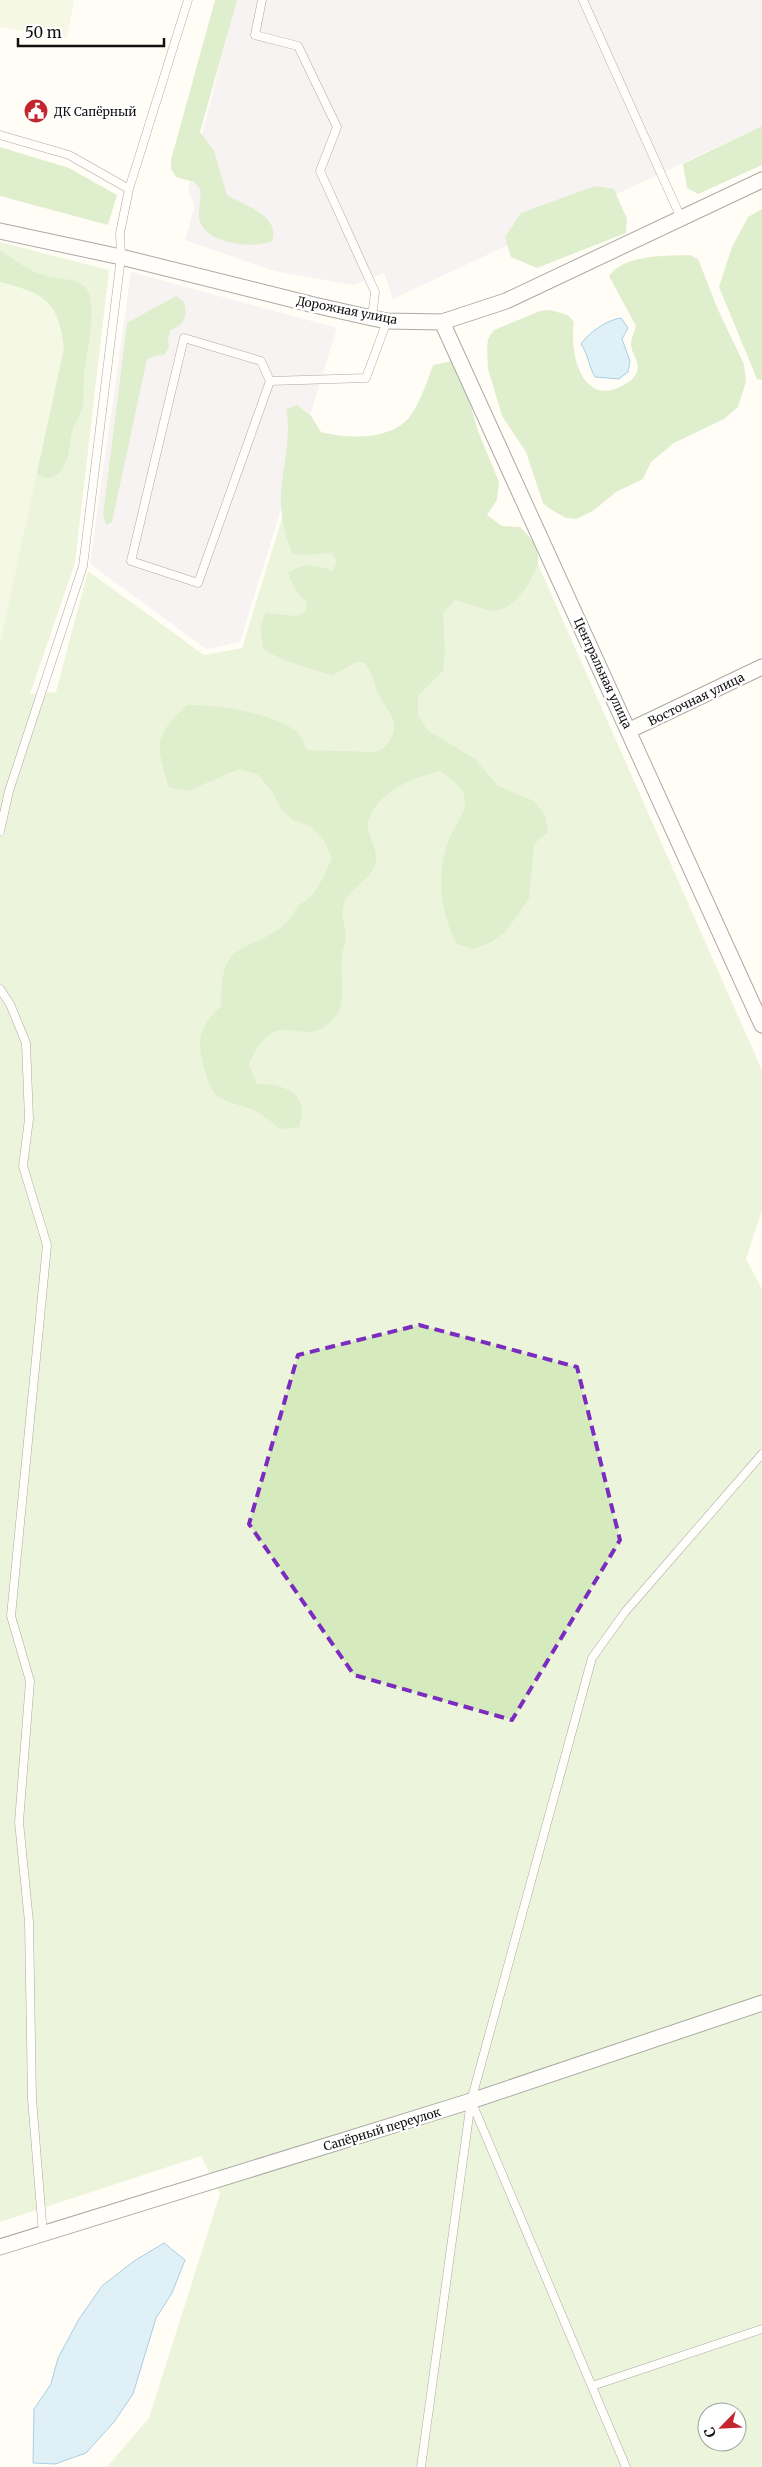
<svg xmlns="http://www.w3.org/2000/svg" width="762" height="2467" viewBox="0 0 762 2467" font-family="Merriweather,serif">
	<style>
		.industrial { fill: #eee6ef }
		.green { fill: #d5ebbd; fill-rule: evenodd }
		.forest { fill: #b9dc9c }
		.pitch { fill: #e6f2cf }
		.water { fill: #b9e0f7; stroke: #3f96cf }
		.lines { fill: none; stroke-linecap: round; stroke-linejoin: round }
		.service-casing { stroke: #444; stroke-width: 9 }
		.minor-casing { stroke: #444; stroke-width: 17 }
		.service { stroke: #fff; stroke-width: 8 }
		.minor { stroke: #fff; stroke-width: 15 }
		.marked { fill: none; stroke: #7b2cbf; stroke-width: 4; stroke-dasharray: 10 6; stroke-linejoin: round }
		.labels { text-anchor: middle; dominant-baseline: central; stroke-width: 5; stroke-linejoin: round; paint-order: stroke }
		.poi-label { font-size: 12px; fill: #111; stroke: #fff; text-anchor: start }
		.street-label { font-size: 12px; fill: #111; stroke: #fff }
	</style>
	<rect width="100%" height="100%" fill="#fffdf5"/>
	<!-- industrial -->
	<path class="industrial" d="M 236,0 L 762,0 L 762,126 L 393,299 L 384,273 L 354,285 L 274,271 L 185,240 L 195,206 L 188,190 Z
		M 131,272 L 337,328 L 240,642 L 206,649 L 90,564 Z"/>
	<!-- green -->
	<path class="green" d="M 0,242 L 109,270 L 75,563 L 30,694 L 56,692 L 88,571 L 204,655 L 242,648 L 291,489 L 530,546 L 762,1070 L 762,1210 L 746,1259 L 762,1289 L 762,2467 L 107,2467 L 149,2418 L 220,2194 L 201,2156 L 0,2222 ZM 707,2412 L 737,2412 L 737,2442 L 707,2442 Z"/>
	<!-- forest -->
	<path class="forest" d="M 215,0 L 237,0 L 200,132 L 214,151 L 227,195 C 244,205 281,216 272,241 C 254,249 210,244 201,224 C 196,213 202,201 200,189 L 194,182 L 176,177 L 171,169 L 171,160 Z
		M 762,126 L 762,165 L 698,194 L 687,188 L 683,164 Z
		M 0,147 L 69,168 L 117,195 L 108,225 L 0,196 Z
		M 595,186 L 614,189 L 627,219 L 626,233 L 537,268 L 511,257 L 505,237 L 521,213 Z
		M 762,209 L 762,380 L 757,379 L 719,287 L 732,247 L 748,217 Z
		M 0,250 C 13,259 27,270 43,275 C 55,279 78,278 86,288 C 99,305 86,354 84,375 C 83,385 84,395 83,405 C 81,414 77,419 74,426 C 68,440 72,461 59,473 C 51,482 39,476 32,470 L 0,296 Z
		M 690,255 L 698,259 L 719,312 L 744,364 L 746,382 L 738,407 L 724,419 L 674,443 L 651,462 L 643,479 L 616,492 L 593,511 L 576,519 L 566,518 L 550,509 L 543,503 L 526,452 L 502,416 L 488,369 L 487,349 L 488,339 L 494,330 L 540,311 L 550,310 L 568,315 L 574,322 C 569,353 582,409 624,385 C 630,381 635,378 637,371 C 640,361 632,355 631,345 C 631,340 634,332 636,326 L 609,276 C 625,254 665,256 690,255 Z
		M 176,296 L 184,302 C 188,315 185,325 171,330 L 168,339 L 169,348 L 164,355 L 155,356 L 147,359 L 112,522 L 106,525 L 103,515 L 127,323 Z
		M 452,361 L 467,393 L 478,431 L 499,482 L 497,500 L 487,515 L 502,526 L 520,527 C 529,536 536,542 538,556 C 540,574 512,613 493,611 C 483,610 466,602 455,600 L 443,613 L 445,654 L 443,671 L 418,696 L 418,714 L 427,730 L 475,759 L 498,786 L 534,801 L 545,815 L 548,832 L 534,844 L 529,899 L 506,931 L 492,942 L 474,949 L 456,944 C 440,909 435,874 450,837 C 455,825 464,817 465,803 C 466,788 450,778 440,771 C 414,777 376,792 368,822 C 366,833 377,847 376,859 C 375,879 350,886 344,904 C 340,919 346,925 346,938 C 346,944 342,950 342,956 C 340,975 346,995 338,1013 C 336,1017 331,1021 328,1024 C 308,1043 286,1020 268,1036 C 258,1043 254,1054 249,1064 L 257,1084 C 275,1084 298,1087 302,1108 C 303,1113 300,1122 299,1127 L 280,1129 C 270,1121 261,1112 248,1108 C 238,1104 225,1103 216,1095 C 211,1090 207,1078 205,1071 C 196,1040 198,1028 221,1006 C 220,936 245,957 285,924 C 291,919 294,911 299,905 C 304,901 310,898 314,893 C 321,883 326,870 332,859 L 324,840 L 311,827 L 293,820 L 280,808 L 272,791 L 257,774 L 239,769 L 188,791 L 169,788 C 156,744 152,738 187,705 C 215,704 278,714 298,733 C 302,737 304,745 307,750 L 375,752 C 383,749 385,747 390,740 C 402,722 387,712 379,695 C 374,684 372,673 365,663 L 356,662 L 332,676 C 309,666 284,664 263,648 C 261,635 258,625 266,613 L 296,616 L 305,612 L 307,603 L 295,590 L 288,573 C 304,562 316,565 333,571 L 337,561 L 331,553 L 302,555 L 292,553 C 285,535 280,514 281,495 C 282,467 292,437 286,409 L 297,405 L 311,416 L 321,432 C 348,439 392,441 411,415 C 421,400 427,382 433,365 Z"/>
	<!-- pitch -->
	<path class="pitch" d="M 0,0 L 74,0 L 67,38 L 0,27 Z
		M 0,282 C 44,293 59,301 64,348 L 0,644 Z"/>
	<!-- water -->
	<path class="water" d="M 621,318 L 628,328 L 622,339 L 630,361 L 628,372 L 619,379 L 595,377 C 588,365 589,356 581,344 C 587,334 608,319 621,318 Z
		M 164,2243 L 185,2260 L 172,2293 L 156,2318 L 133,2394 L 114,2422 L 86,2453 L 55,2464 L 33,2463 L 34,2409 L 51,2384 L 58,2358 L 79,2319 L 102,2286 L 134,2261 Z"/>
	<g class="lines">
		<defs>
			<path id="service" d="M 262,0 L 255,35 L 298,46 L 337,127 L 320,171 L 375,292 L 372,318
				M 583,0 L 681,218
				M 0,135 L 69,155 L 129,189
				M 270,381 L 261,361 L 184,338 L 131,561 L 198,583 L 270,381 L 366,378 L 387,321
				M 0,831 L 9,791 L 83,566 L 121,257 L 120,233 L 129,189 L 188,0
				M 0,989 L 10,1004 L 26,1043 L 29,1119 L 23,1166 L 47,1245 L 11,1616 L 30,1681 L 19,1822 L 29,1922 L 32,2099 L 43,2234
				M 472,2103 L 626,2467
				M 592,2386 L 762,2329
				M 421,2467 L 471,2101 L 592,1658 L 625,1612 L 762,1454"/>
			<path id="minor" d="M 0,231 L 121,257 L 314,305 L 372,318 L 387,321 L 442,322 L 506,301 L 762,180
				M 442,322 L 762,1025
				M 630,730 L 762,667
				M 0,2247 L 471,2101 L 762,2003"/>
		</defs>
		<!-- service casing -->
		<use href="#service" class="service-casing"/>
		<!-- minor casing -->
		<use href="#minor" class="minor-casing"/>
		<!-- service -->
		<use href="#service" class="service"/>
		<!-- minor -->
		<use href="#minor" class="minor"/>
	</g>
	<!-- marked area -->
	<path d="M0 0H762V2467H0ZM 419,1325 L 577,1367 L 620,1540 L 512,1720 L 354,1675 L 249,1524 L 298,1355 Z" fill="#fffdf5" fill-opacity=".55" fill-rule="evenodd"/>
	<path class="marked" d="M 419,1325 L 577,1367 L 620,1540 L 512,1720 L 354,1675 L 249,1524 L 298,1355 Z"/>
	<!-- icons -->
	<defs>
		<symbol id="civic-disc" viewBox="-11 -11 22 22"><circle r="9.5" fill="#c4262e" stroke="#fff"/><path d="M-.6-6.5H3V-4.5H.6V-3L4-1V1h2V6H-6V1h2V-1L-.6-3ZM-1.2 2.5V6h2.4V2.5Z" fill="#fff"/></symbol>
	</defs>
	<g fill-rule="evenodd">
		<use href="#civic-disc" x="22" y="97" width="28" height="28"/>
	</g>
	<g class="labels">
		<!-- poi labels -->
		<g class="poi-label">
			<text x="54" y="111">ДК Сапёрный</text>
		</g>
		<!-- street labels -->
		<g class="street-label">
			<text transform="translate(347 310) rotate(11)">Дорожная улица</text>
			<text transform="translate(603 673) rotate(65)">Центральная улица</text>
			<text transform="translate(696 699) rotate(-26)">Восточная улица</text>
			<text transform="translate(382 2129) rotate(-17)">Сапёрный переулок</text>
		</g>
	</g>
	<!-- north arrow -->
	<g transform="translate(722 2427) rotate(246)"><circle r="24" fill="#ffffff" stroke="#a0a0a0"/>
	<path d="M0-4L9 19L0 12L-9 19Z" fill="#c4262e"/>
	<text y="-8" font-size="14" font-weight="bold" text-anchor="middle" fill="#111111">С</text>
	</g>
	<!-- scale -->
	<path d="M18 38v8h146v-8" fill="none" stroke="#111111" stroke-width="2.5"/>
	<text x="25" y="38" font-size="15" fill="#111111" stroke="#ffffff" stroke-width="4" paint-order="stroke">50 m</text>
</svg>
